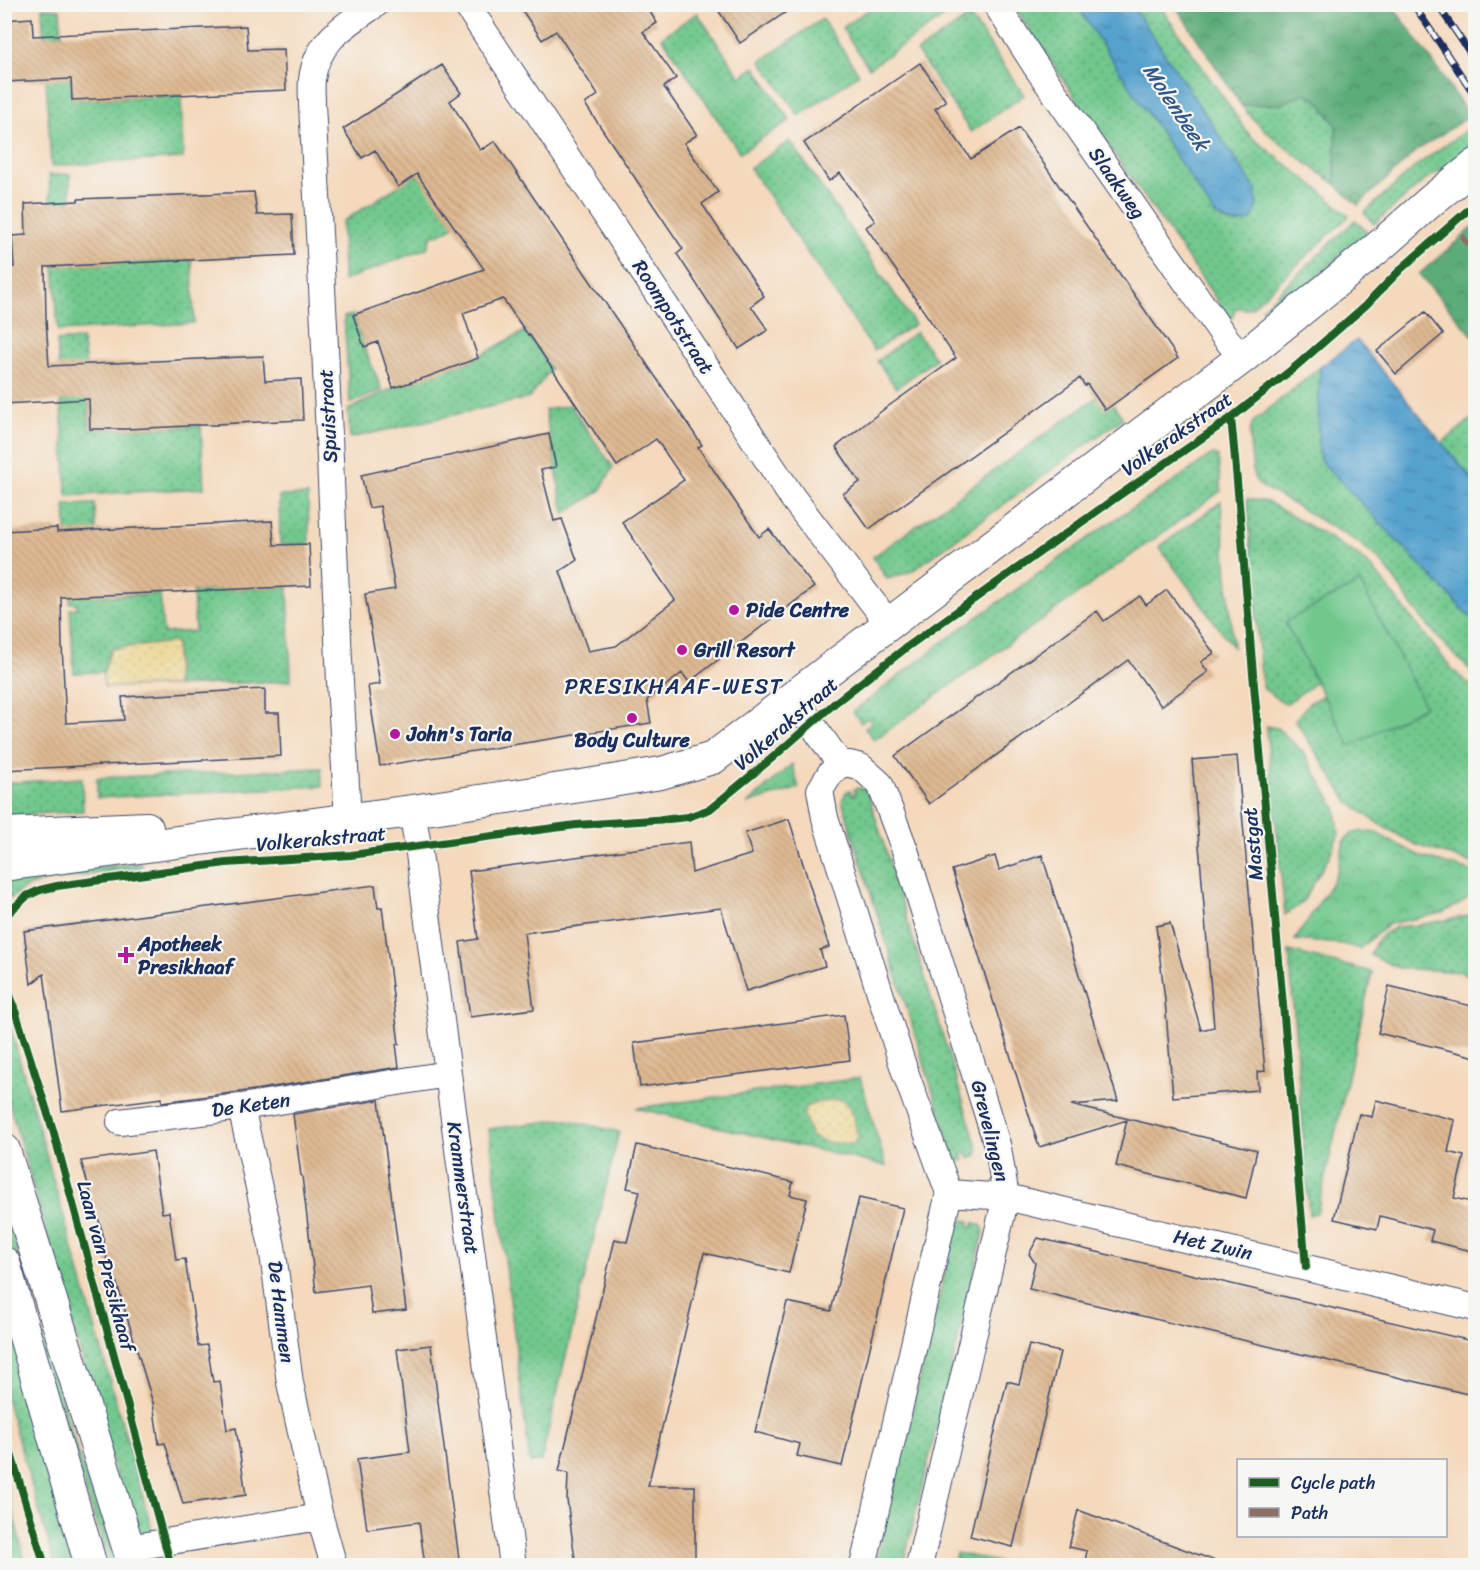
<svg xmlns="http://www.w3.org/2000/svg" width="1480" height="1570" viewBox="0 0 1480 1570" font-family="Sriracha,sans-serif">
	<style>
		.grass { fill: url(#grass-dots); stroke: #467c76; stroke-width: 1.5 }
		.forest { fill: url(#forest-crowns); stroke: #3c6e6b; stroke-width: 1.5 }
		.sand { fill: url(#sand-dots); stroke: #84847e; stroke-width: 1.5 }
		.park { fill: url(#park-crowns); stroke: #467c76; stroke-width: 1.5 }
		.garden { fill: #71c88d; stroke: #467c76; stroke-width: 1.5 }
		.water { fill: url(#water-ripples); stroke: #386896; stroke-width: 1.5 }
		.building { fill: url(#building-back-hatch) }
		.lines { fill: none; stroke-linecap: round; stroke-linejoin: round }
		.minor-casing { stroke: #3c486c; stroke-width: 28 }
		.tertiary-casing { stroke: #3c486c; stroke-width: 34 }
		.minor { stroke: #fff; stroke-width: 26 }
		.tertiary { stroke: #fff; stroke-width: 32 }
		.rail-casing { stroke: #1b2f5e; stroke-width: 7 }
		.rail { stroke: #f6f6f2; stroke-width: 4.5; stroke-dasharray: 14; stroke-linecap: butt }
		.quiet { stroke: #8d6e63; stroke-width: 6; stroke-dasharray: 12 6; stroke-linecap: butt }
		.cycleway-casing { stroke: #f6f6f2; stroke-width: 11 }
		.cycleway { stroke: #1b5e20; stroke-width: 8 }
		.poi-dot { fill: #b5179e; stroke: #f6f6f2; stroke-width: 2 }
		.labels { text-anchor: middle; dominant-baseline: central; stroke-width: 4.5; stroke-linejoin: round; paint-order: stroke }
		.street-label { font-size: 20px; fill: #1b2f5e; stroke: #f6f6f2 }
		.poi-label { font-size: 20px; font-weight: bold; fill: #1b2f5e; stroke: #f6f6f2; text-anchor: start }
		.water-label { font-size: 21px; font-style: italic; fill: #305785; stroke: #f6f6f2 }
		.quarter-label { font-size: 22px; letter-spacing: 1.5px; fill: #1b2f5e; stroke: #f6f6f2 }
	</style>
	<defs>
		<pattern id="grass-dots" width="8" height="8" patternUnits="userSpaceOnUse" patternTransform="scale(1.5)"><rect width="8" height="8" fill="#71c88d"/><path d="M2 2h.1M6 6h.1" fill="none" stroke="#5ca376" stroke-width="1.8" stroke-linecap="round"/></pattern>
		<pattern id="forest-crowns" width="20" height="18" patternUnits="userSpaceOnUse" patternTransform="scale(1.5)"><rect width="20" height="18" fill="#5cac78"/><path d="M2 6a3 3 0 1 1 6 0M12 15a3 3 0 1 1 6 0" fill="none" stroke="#4b8c66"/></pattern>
		<pattern id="sand-dots" width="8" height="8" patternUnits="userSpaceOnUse" patternTransform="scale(1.5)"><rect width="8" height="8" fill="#eeda9e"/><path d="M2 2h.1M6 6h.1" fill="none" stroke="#ccbb8a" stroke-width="1.8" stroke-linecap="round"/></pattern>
		<pattern id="park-crowns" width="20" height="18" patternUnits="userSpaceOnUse" patternTransform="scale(1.5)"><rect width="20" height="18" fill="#71c88d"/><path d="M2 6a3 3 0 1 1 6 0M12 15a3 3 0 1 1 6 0" fill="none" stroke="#5ca376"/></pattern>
		<pattern id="water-ripples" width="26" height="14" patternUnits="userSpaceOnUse" patternTransform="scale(1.5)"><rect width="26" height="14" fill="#56a2ce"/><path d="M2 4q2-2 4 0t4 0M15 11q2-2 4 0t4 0" fill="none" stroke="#4684aa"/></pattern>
		<pattern id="building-back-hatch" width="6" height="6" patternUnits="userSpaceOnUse" patternTransform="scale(1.5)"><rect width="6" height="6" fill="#deb992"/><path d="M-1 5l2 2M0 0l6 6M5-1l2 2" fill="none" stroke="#be9f80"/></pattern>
	</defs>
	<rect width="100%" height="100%" fill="#f6f6f2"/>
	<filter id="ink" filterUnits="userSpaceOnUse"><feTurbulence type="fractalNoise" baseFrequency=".0167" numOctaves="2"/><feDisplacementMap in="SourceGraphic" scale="12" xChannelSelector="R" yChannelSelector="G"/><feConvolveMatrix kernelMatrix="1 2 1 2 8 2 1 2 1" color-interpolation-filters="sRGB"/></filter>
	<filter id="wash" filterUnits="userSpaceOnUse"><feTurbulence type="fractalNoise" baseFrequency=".008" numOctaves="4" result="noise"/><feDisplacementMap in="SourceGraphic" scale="24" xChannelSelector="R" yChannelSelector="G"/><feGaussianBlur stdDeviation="1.35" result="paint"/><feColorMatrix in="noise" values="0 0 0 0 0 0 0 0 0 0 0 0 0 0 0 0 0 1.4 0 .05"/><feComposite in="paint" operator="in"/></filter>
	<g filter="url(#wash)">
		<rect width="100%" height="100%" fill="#f4d9bc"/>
		<!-- grass -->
		<path class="grass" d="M 877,4 L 961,4 L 961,5 L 869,68 L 842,28 Z
			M 1013,5 L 1076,5 L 1215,215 L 1229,223 L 1239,224 L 1256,190 L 1132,5 L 1159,5 L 1250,136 L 1322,192 L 1349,216 L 1252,307 L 1247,309 L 1236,308 L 1231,320 L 1085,112 Z
			M 42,8 L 60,9 L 64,74 L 71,75 L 72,100 L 181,95 L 183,158 L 51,166 Z
			M 697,13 L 740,77 L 755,67 L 790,120 L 740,153 L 662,37 Z
			M 970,16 L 1024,95 L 971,132 L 917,52 Z
			M 822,19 L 859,74 L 799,116 L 761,61 Z
			M 1305,93 L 1319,101 L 1336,125 L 1335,184 C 1302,159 1266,137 1241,105 L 1281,104 Z
			M 1475,124 L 1475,147 L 1424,181 L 1374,224 L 1364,213 L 1417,165 Z
			M 790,141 L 915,324 L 874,351 L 750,168 Z
			M 420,172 L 454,226 L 440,234 L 432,235 L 427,248 L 343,281 L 342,222 Z
			M 70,174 L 71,214 L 79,234 L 81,265 L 192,260 L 194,323 L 58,331 L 49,175 Z
			M 1355,220 L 1367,232 L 1308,285 L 1270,317 L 1262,308 Z
			M 353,315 L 364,347 L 382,390 L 350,404 L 344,317 Z
			M 525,331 L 551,369 L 529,398 L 350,438 L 348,410 L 393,388 L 478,358 L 483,354 Z
			M 916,332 L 936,359 L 896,388 L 877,361 Z
			M 82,339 L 86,365 L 90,430 L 201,426 L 204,488 L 67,496 L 57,341 Z
			M 1320,367 L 1318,441 L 1320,460 L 1475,622 L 1475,675 L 1443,643 L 1415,610 L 1393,577 L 1379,559 L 1358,542 L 1274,493 C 1265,489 1258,486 1254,477 C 1253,462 1246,435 1253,422 Z
			M 1104,392 L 1123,418 L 912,571 L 887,579 L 873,557 Z
			M 570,405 L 613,467 L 600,491 L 564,514 L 553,453 L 554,453 L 554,448 L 552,449 L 545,410 Z
			M 1475,416 L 1475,483 L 1442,443 Z
			M 1212,454 L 1215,454 L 1218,457 L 1221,491 L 874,740 L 865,728 L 872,722 L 868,718 L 861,723 L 853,712 L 948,638 L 1118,517 L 1169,485 Z
			M 308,495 L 309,544 L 280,545 L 279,496 Z
			M 1247,499 L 1268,502 L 1355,553 L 1373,569 L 1452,669 L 1475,689 L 1475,864 L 1414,844 L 1378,823 L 1349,803 L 1295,720 L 1308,704 L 1323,695 L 1350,745 L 1285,622 L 1316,682 L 1286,704 L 1264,689 L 1261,678 Z
			M 1221,502 L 1233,647 L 1159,547 Z
			M 95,504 L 99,596 L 160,594 L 163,633 L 195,631 L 193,591 L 288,587 L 291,681 L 176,686 L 176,642 L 111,649 L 103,672 L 74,673 L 70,609 L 77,608 L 77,603 L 70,603 L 65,505 Z
			M 1266,726 L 1277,728 L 1303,752 L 1336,808 L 1339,833 L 1330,855 L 1302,903 L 1285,915 Z
			M 792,764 L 799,788 L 747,804 Z
			M 321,768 L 322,786 L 97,798 L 97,778 Z
			M 82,778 L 83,811 L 5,816 L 5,783 Z
			M 858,788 L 864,789 L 868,793 L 978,1150 L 977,1155 L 970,1158 L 967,1153 L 962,1154 L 964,1160 L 961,1161 L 954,1159 L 842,801 L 846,792 L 850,790 L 852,795 L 855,794 L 854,789 Z
			M 142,863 L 142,867 L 44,881 L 25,888 L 10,899 L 6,881 L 19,874 Z
			M 1475,915 L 1475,978 L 1462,972 L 1399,968 L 1370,955 L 1375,944 L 1383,934 L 1396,927 L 1418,925 Z
			M 1289,951 L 1372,972 L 1317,1213 L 1309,1215 Z
			M 4,1005 L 153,1533 C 143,1536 137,1528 129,1522 L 5,1089 Z
			M 860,1078 L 886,1166 L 636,1108 Z
			M 564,1119 L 619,1132 L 541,1461 L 530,1463 L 489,1129 Z
			M 4,1205 L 31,1301 L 86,1478 L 109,1532 L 120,1565 L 111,1565 L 38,1356 L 5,1238 Z
			M 963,1220 L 970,1221 L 968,1226 L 972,1228 L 974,1222 L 982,1226 L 984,1232 L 903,1565 L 875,1566 L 956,1226 L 959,1222 Z
			M 4,1296 L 78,1565 L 55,1565 L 5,1395 Z
			M 4,1480 L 5,1480 L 26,1565 L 5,1565 Z
			M 956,1553 L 1012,1565 L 954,1565 Z"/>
		<!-- forest -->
		<path class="forest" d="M 1175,5 L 1392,5 L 1445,79 L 1469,116 L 1419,149 L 1358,205 L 1335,184 L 1336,125 L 1319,101 L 1305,93 L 1281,104 L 1241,105 Z
			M 1475,226 L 1475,338 L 1419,274 Z"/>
		<!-- sand -->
		<path class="sand" d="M 176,642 L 176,686 L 104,687 L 103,674 L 111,649 Z
			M 839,1099 C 853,1104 855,1125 858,1138 L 853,1144 L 825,1142 L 812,1137 L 804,1116 L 805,1107 L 816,1103 Z"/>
		<!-- park -->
		<path class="park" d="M 1361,831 L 1376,833 L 1422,857 L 1475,872 L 1475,892 L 1460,904 L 1442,913 L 1389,924 L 1359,949 L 1343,944 L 1295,940 L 1331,884 L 1337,871 L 1344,841 L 1352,834 Z"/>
		<!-- garden -->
		<path class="garden" d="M 1360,582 L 1425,706 L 1350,746 L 1285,622 Z"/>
		<!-- water -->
		<path class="water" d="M 1076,5 L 1132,5 L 1256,190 L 1257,206 L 1252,220 C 1235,225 1230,224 1215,215 Z
			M 1357,340 L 1475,483 L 1475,622 L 1320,460 L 1318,441 L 1320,367 Z"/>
		<g id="blocks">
			<!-- building -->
			<path class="building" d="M 518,4 L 645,4 L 657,23 L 643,32 L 676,78 L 664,87 L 697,135 L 684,143 L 718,192 L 702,204 L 764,296 L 751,306 L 768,330 L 739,349 L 677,254 L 683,249 L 585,104 L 598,95 L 556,31 L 542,40 Z
				M 714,4 L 798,4 L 740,43 Z
				M 32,18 L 33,36 L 246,26 L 248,50 L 284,49 L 286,90 L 72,100 L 71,79 L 4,82 L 4,20 Z
				M 920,63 L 946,101 L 935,109 L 971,159 L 1019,128 L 1178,358 L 1105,410 L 1087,384 L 1085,386 L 1080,378 L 869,529 L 843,494 L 860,482 L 836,447 L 883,410 L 956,358 L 866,227 L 875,221 L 840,173 L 829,181 L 804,143 Z
				M 442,65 L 461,93 L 450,101 L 480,150 L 483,148 L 483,149 L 495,141 L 702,445 L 698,447 L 759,537 L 769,529 L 814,587 L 689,682 L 682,673 L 647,700 L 651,723 L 380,766 L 368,686 L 380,684 L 365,594 L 395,589 L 380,506 L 369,508 L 361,475 L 549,434 L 556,467 L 541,470 L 554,521 L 562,519 L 577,560 L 560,571 L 588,651 L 616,646 L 675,600 L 622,522 L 684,480 L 656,439 L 617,466 L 529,334 L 528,335 L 503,299 L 463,313 L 478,358 L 427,377 L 393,388 L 378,342 L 364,347 L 353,315 L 484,269 L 417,174 L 398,187 L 375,150 L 362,158 L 343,129 Z
				M 254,192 L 257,215 L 292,214 L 294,255 L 45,267 L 46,320 L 49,366 L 263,356 L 265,381 L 301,379 L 303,420 L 217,424 L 217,425 L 188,425 L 188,426 L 127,429 L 90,429 L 89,399 L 4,404 L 4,267 L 14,267 L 12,236 L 26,235 L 25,204 L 78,201 L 78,199 Z
				M 1425,312 L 1443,334 L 1396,374 L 1377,351 Z
				M 272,521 L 274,545 L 309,544 L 311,586 L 61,597 L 62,646 L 66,723 L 124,720 L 122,697 L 265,689 L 265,713 L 279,713 L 281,756 L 4,770 L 4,531 L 57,528 L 57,532 Z
				M 1167,590 L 1214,653 L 1201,662 L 1208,672 L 1161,706 L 1128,660 L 929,804 L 895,756 L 1097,611 L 1104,621 L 1140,596 L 1146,605 Z
				M 1237,756 L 1265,1071 L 1257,1072 L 1258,1090 L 1173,1097 L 1165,1000 L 1156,926 L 1170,923 L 1201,1030 L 1214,1027 L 1192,760 Z
				M 789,819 L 829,947 L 820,950 L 825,966 L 746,991 L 721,908 L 524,933 L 534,1009 L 470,1017 L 460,942 L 478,939 L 469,871 L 689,842 L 692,873 L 752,854 L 745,833 Z
				M 1042,855 L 1118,1101 L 1071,1105 L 1257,1150 L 1246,1198 L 1116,1166 L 1127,1120 L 1039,1147 L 952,870 L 995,856 L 999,870 Z
				M 375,885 L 378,908 L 382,907 L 387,947 L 399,1044 L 396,1044 L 399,1067 L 247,1091 L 162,1102 L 162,1098 L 62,1111 L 44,974 L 31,984 L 24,931 Z
				M 1389,986 L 1476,1007 L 1476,1057 L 1378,1033 Z
				M 844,1015 L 850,1060 L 640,1087 L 634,1043 Z
				M 379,1100 L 406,1310 L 372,1314 L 368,1285 L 316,1292 L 302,1176 L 301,1176 L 293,1114 Z
				M 1376,1100 L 1455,1120 L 1448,1152 L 1464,1156 L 1454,1198 L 1476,1203 L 1476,1252 L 1430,1241 L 1433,1230 L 1380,1216 L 1377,1229 L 1334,1219 L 1359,1114 L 1372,1117 Z
				M 637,1145 L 793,1182 L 790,1195 L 807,1199 L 789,1273 L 704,1253 L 648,1486 L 695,1486 L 695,1566 L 576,1566 L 567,1500 L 568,1473 L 559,1471 L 615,1239 L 627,1242 L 640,1191 L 627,1188 Z
				M 153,1151 L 162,1213 L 169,1212 L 176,1260 L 185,1259 L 198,1346 L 207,1345 L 213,1382 L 220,1381 L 227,1430 L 236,1428 L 246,1495 L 183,1504 L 165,1443 L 159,1444 L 153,1403 L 114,1274 L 109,1275 L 103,1234 L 81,1161 Z
				M 859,1198 L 903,1208 L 842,1466 L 797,1456 L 800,1444 L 755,1432 L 787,1302 L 831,1311 Z
				M 1038,1238 L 1476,1342 L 1476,1396 L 1029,1289 L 1035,1263 L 1029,1254 Z
				M 431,1345 L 439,1410 L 460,1566 L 425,1566 L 419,1522 L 367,1529 L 357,1459 L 410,1452 L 397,1349 Z
				M 1029,1345 L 1060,1352 L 1013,1547 L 970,1536 L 1007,1381 L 1019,1384 Z
				M 1078,1510 L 1221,1563 L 1221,1566 L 1084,1566 L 1087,1551 L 1069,1547 Z"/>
		</g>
	</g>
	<g filter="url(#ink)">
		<use href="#blocks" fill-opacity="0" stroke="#3c486c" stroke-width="1.5"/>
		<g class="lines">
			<defs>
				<path id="minor" d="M 466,4 L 792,497 L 889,624
					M 996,4 L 1035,65 L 1224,336 L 1242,358
					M 793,697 L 840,764
					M 412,811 L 418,846 L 513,1566
					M 348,819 L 340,682 L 324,325 L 312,104 C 312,96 311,88 312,80 C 316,41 347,24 376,4
					M 241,1107 L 272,1246 L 290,1383 L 320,1517
					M 120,1122 L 241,1107 L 448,1074
					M 949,1193 L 1006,1197 L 1476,1308
					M 128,1548 L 320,1517 L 334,1566
					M 863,1566 L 949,1193 L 904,1069 L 825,818 L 820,790 L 830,774 L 840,764 L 850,764 L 861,767 L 880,784 L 905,850 L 998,1148 L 1006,1197 L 919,1566"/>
				<path id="tertiary" d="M 4,834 L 147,828
					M 4,865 L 412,811 L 581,786 L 661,773 L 713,758 L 889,624 L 1242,358 L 1381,245 L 1432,200 L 1476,165
					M 4,1150 L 134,1566
					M 4,1263 L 91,1566"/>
			</defs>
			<!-- minor casing -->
			<use href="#minor" class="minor-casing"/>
			<!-- tertiary casing -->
			<use href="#tertiary" class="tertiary-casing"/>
			<!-- minor -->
			<use href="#minor" class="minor"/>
			<!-- tertiary -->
			<use href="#tertiary" class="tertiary"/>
			<defs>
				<path id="rail" d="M 1413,4 L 1476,97
					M 1437,4 L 1476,62"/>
			</defs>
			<!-- rail casing -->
			<use href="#rail" class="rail-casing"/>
			<!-- rail -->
			<use href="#rail" class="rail"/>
			<!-- quiet -->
			<path class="quiet" d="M 1462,236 L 1476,254"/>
			<defs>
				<path id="cycleway" d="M 1231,418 C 1241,514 1247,611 1256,707 C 1273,894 1290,1080 1306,1267
					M 4,917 L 27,896 L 40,890 L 57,886 L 226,863 L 351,855 L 576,825 L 669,819 L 688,817 L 710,809 L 771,759 L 836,702 L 907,647 L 1114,499 L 1231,418 L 1295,367 L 1366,305 L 1402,268 L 1476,203
					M 4,976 L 53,1130 L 171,1566
					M 4,1431 L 45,1566"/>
			</defs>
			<!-- cycleway casing -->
			<use href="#cycleway" class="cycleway-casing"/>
			<!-- cycleway -->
			<use href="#cycleway" class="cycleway"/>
		</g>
	</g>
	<!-- markers -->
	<g class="poi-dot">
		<circle cx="734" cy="610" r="6"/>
		<circle cx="682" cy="650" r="6"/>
		<circle cx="632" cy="718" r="6"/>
		<circle cx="395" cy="734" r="6"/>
		<path d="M123 946h6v6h6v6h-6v6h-6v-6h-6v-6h6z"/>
	</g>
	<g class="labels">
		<!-- street labels -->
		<g class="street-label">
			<text transform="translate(1117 183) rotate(55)">Slaakweg</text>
			<text transform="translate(673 317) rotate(57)">Roompotstraat</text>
			<text transform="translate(328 416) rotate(-93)">Spuistraat</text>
			<text transform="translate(1177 434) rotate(-35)">Volkerakstraat</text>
			<text transform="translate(786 724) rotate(-41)">Volkerakstraat</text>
			<text transform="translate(321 839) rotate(-5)">Volkerakstraat</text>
			<text transform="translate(1253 844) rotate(-95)">Mastgat</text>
			<text transform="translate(251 1105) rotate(-8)">De Keten</text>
			<text transform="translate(990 1131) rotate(76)">Grevelingen</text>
			<text transform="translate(463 1188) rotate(82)">Krammerstraat</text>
			<text transform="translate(1213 1245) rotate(13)">Het Zwin</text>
			<text transform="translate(106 1266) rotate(75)">Laan van Presikhaaf</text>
			<text transform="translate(281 1312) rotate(83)">De Hammen</text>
		</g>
		<!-- poi labels -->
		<g class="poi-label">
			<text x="746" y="610">Pide Centre</text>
			<text x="694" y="650">Grill Resort</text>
			<text x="407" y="734">John's Taria</text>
			<text x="632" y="740" text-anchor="middle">Body Culture</text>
			<text x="138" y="944">Apotheek<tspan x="138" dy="23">Presikhaaf</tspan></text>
		</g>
		<!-- water labels -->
		<g class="water-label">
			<text transform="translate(1176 107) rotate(56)">Molenbeek</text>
		</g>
		<!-- quarter labels -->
		<g class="quarter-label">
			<text x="674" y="686">PRESIKHAAF-WEST</text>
		</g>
	</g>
	<!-- margin -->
	<rect width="1480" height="1570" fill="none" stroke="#f6f6f2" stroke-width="24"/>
	<!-- legend -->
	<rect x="1237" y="1459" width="210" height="78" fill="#f6f6f2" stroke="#9ea6b7" stroke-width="1.5"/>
	<rect x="1249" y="1478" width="30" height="9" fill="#1b5e20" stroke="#9ea6b7" stroke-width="1.5"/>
	<text x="1291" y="1489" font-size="18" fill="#1b2f5e">Cycle path</text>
	<rect x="1249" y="1508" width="30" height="9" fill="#8d6e63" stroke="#9ea6b7" stroke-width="1.5"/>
	<text x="1291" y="1519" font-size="18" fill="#1b2f5e">Path</text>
</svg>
